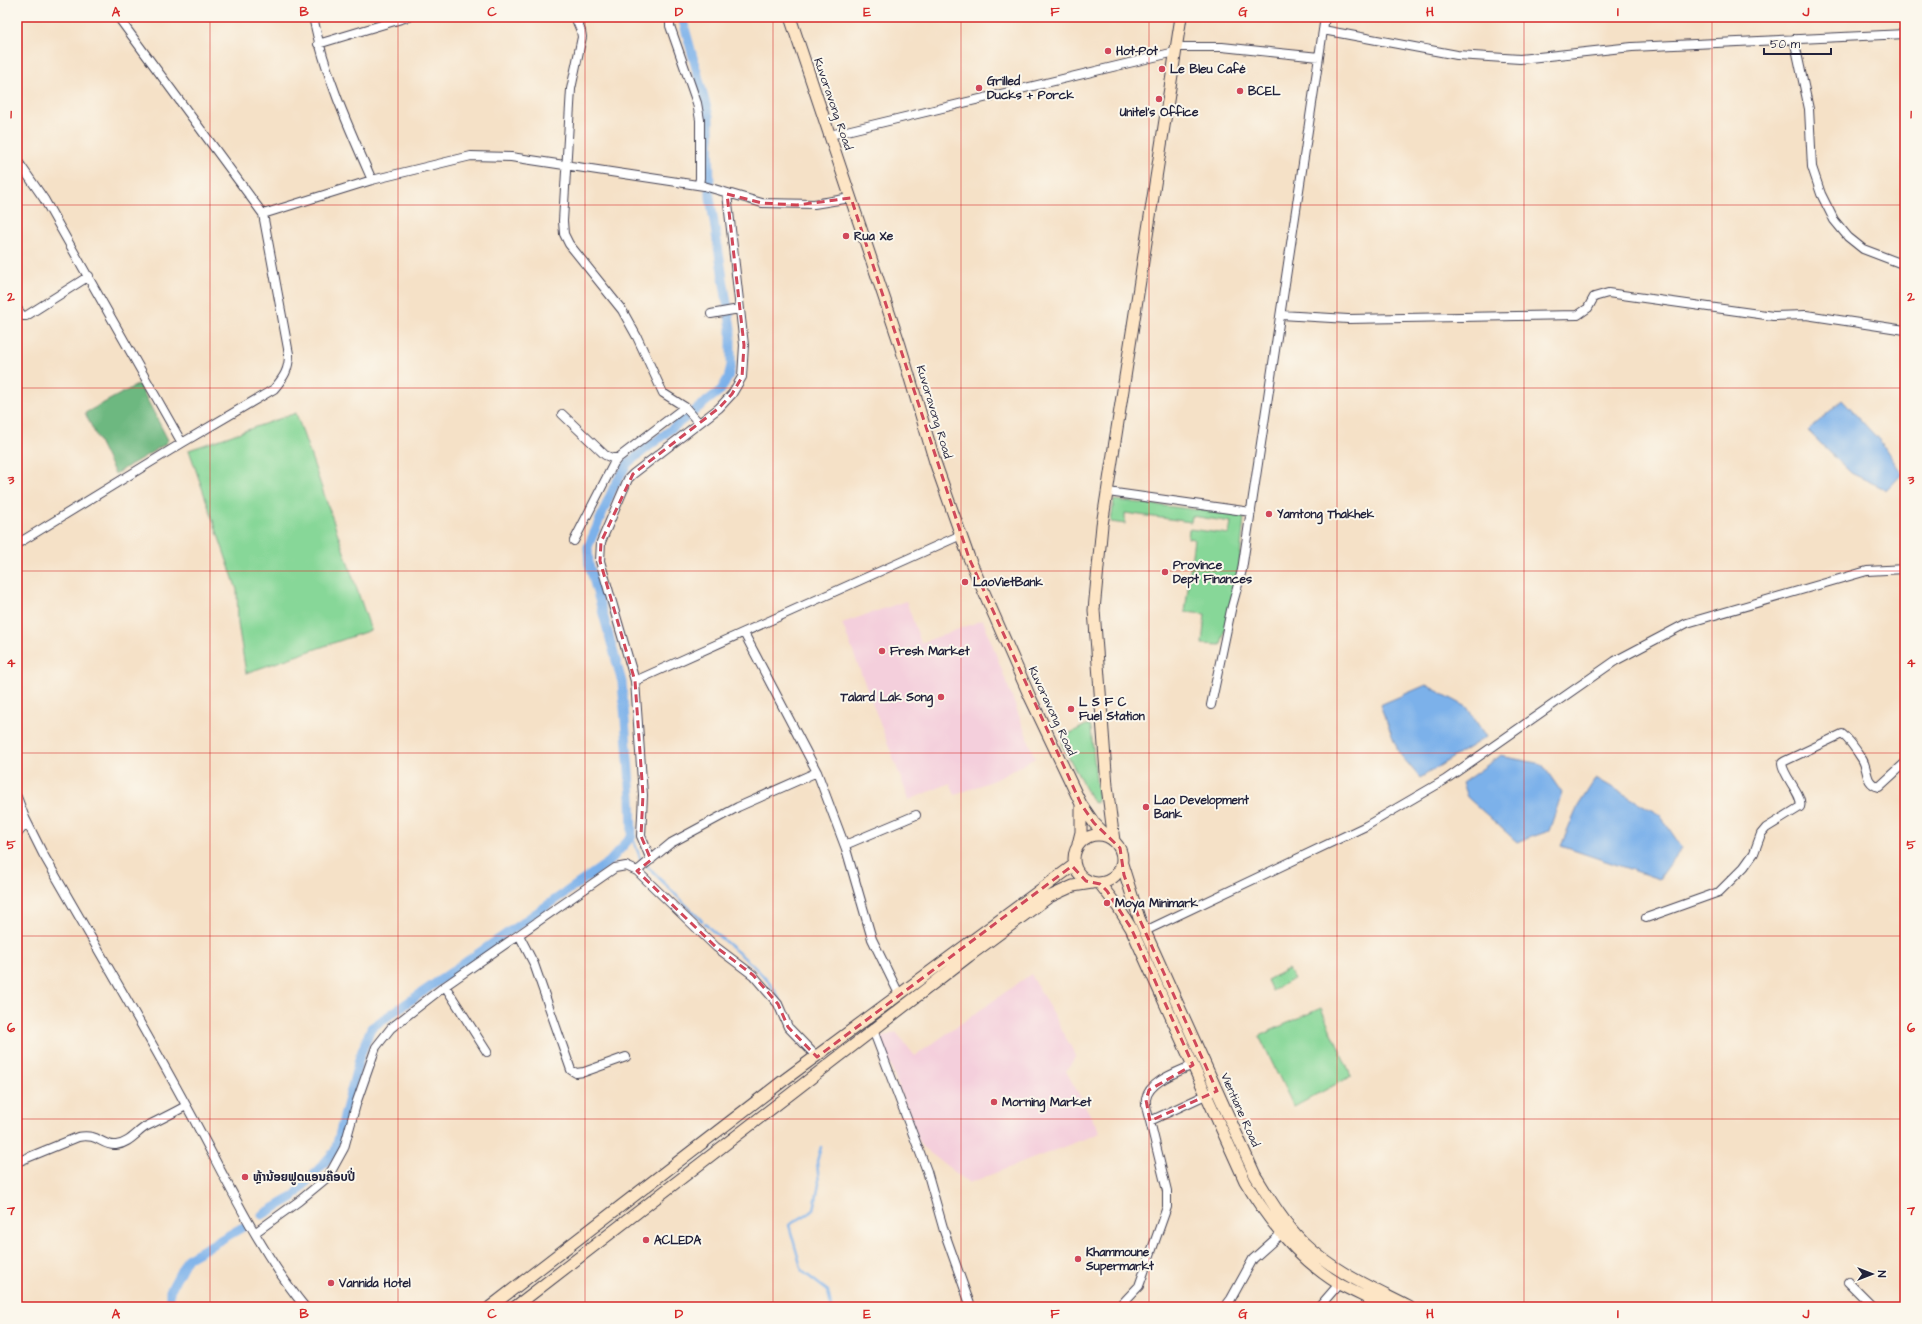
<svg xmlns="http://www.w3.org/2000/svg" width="1922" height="1324" viewBox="0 0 1922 1324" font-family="'Architects Daughter','Noto Sans Lao',sans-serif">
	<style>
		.built { fill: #f4cfdc }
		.green { fill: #87d798; stroke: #547c6a }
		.forest { fill: #6db880; stroke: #486d5e }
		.water { fill: #7bb1ea; stroke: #4e6a92 }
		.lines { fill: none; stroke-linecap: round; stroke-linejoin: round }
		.stream { stroke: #7bb1ea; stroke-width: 2.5 }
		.canal { stroke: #7bb1ea; stroke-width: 9 }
		.street-casing { stroke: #423f50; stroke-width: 10 }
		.secondary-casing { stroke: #423f50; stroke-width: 13 }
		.street { stroke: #fff; stroke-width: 8 }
		.secondary { stroke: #fde5c5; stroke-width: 11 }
		.marked { fill: none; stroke: #d1495b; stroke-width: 3; stroke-dasharray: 8 5; stroke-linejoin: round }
		.grid { fill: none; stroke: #d62828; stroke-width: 1; stroke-opacity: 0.55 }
		.poi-dot { fill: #d1495b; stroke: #fbf7ec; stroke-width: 1.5 }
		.labels { text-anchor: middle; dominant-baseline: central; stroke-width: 4; stroke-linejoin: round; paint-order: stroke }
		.poi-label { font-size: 12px; font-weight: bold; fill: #22223b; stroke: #fbf7ec; text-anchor: start }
		.street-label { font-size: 12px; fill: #22223b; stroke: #fbf7ec }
		.neatline { fill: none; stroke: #d62828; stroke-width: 1.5 }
		.grid-label { font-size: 13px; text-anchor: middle; font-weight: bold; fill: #d62828 }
	</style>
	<rect width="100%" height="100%" fill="#fbf7ec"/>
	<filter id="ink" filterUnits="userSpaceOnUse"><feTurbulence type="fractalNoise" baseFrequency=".025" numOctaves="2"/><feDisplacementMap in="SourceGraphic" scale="8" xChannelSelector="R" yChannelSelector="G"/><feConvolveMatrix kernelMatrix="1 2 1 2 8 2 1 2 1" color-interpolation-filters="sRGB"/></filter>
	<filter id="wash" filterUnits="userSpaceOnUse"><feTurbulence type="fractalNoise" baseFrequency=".012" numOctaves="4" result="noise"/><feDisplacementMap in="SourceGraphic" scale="16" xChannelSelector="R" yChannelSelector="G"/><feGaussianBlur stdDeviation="0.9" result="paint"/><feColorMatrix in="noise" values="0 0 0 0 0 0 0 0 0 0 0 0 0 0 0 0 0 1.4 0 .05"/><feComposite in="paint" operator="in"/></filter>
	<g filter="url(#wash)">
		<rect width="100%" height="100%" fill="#f5e1c7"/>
		<!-- built -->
		<path class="built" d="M 906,601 L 921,643 L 983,620 L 1035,758 L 999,778 L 955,795 L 950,783 L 909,800 L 842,623 Z
			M 1031,974 L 1076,1056 L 1066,1071 L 1100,1133 L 969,1183 L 921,1146 L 880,1038 L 896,1032 L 915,1056 Z"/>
		<!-- green -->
		<path class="green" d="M 296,413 L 371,630 L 246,673 L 238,624 L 237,590 L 189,450 Z
			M 1114,500 L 1242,515 L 1244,518 L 1239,569 L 1221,645 L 1202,644 L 1205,614 L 1185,612 L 1194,539 L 1188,538 L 1189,529 L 1229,534 L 1231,522 L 1192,516 L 1191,522 L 1125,513 L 1125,524 L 1111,522 Z
			M 1086,725 L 1090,725 L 1091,728 L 1098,800 L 1097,803 L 1093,802 L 1062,745 L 1063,737 Z
			M 1288,969 L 1294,979 L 1272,991 L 1267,980 Z
			M 1321,1008 L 1351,1076 L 1294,1107 L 1259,1036 Z"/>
		<!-- forest -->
		<path class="forest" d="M 139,384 L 168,440 L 164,445 L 115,474 L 85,413 Z"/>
		<!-- water -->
		<path class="water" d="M 1842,400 L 1881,442 L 1902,474 L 1887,490 L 1851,473 L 1808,431 Z
			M 1426,685 L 1467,707 L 1486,737 L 1420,778 L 1399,753 L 1380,705 Z
			M 1500,756 L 1542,764 L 1562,793 L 1549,831 L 1517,842 L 1467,797 L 1462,783 Z
			M 1596,778 L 1660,815 L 1682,848 L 1659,879 L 1561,846 L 1578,806 Z"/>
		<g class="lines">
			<!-- stream -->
			<path class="stream" d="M 632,836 L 641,860 L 702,921
				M 705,924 C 730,948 772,974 783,1007
				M 821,1147 L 817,1161 L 819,1184 L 814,1210 L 789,1225 L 802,1271 L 828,1291 L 831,1307"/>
			<!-- canal -->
			<path class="canal" d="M 262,1215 L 293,1197 L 335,1151 L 360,1056 L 371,1028 L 609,862 L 632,836 L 631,797 L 622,682 L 589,564 L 588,547 L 614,486 L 628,463 L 721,390 L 728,378 L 731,365 L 731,328 L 710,197 L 709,116 L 682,17
				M 170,1307 L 170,1291 L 187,1259 L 243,1227"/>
		</g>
	</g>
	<g filter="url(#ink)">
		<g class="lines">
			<defs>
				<path id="street" d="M 313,17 C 325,75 348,126 372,180
					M 575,17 L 581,31 L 582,37 L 571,89 L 563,221 L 564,234 L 569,244 L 622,310 L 637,337 L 663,393 L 685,407 L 699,423
					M 670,17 L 670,26 L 697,103 L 700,120 L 700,178 L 699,185
					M 1323,30 L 1457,55 L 1520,59 L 1632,47 L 1905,34
					M 1794,39 L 1809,109 L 1812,167 L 1821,194 L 1834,220 L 1848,237 L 1863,249 L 1905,265
					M 318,44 L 408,17
					M 1176,47 L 1222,47 L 1319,57
					M 830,135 L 1175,52
					M 17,160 L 44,199 L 182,443
					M 263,214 L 372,180 L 471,156 L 511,157 L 704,186 L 762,203 L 814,204 L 851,198
					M 17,309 L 23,316 L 26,316 L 89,276
					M 711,314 L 739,309
					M 1281,315 L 1348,319 L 1578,315 L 1588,308 L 1594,297 L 1608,293 L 1773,316 L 1806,315 L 1905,330
					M 562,414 L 605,455 L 612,458 L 618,458
					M 1108,492 L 1251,512
					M 574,541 L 614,463 L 618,458 L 685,407
					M 17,544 L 182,443 L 274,389 C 284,377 289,370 289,354 L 263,214 L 118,17
					M 744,633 L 817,772 L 846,849 L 872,939 L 899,994
					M 635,681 L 961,535
					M 1211,705 L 1231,610 L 1242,570 L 1325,17
					M 17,797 L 25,818 L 43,854 C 91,938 141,1022 187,1107 C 224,1174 256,1247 305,1307
					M 17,834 L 24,826 L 25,818
					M 845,845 L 916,815
					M 651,860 L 641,836 L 643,795 L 635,681 L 600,561 L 601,542 L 628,479 L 633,474 L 719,408 L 732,394 L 742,377 L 744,345 L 727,194
					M 637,871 L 671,843 L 738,807 L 817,772
					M 1646,918 L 1719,892 L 1744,867 L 1754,853 L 1761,834 L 1766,828 L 1800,807 C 1804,795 1783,777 1782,763 L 1785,761 L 1842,734 C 1850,740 1857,751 1862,759 C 1869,770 1864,783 1879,787 L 1905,763
					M 1145,931 L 1366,826 L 1445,780 L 1615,661 L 1687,623 L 1867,571 L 1905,569
					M 519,935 L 534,964 L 571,1070 L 576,1073 L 584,1072 L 626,1057
					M 445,986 L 487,1052
					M 873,1030 L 927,1171 L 944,1231 L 971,1307
					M 1150,1121 C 1148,1115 1145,1106 1146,1099 C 1149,1081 1178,1072 1193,1065
					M 17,1162 L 78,1137 C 99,1133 101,1146 116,1145 C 128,1144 136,1133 145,1127 C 159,1120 173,1113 186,1106
					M 256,1232 L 299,1201 L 328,1177 L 344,1148 L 357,1101 L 376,1047 L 391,1028 L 445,986 L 615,868 L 626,866 L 637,871 L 716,947 L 753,975 L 778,1004 L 788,1027 L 817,1057
					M 1848,1282 L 1873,1307
					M 1119,1307 L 1139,1286 L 1167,1207 L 1167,1191 L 1150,1121 L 1210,1093
					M 1225,1307 L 1231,1299 L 1253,1259 L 1281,1234
					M 1319,1307 L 1339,1284"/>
				<path id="secondary" d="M 790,17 L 900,345 L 935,462 L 969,558 L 1030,697 L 1081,804 L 1094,823 L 1107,836
					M1074 859a24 24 0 1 1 48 0a24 24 0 1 1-48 0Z
					M 1114,841 L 1107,786 L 1094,610 L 1102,525 L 1181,17
					M 1078,844 L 1081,832 L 1081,804
					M 1122,864 L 1139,918 L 1255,1175 C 1269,1198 1283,1222 1303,1242 C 1332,1271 1372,1288 1409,1307
					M 1100,884 L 1118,907 L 1131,928 L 1245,1181 C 1269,1222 1298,1259 1339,1284 C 1354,1292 1370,1299 1386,1307
					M 490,1307 L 784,1080 L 1074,865
					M 515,1307 L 969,956 L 1049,897 L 1073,886 L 1092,883"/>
			</defs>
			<!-- street casing -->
			<use href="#street" class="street-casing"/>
			<!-- secondary casing -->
			<use href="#secondary" class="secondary-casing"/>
			<!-- street -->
			<use href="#street" class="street"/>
			<!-- secondary -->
			<use href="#secondary" class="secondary"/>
		</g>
	</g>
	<!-- marked area -->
	<path class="marked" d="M 727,194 L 762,203 L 797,205 L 851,198 L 969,558 L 1081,804 L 1094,823 L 1120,848 L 1124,875 L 1139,918 L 1217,1091 L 1150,1121 L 1146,1100 L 1149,1090 L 1193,1065 L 1131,928 L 1107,891 L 1100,884 L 1086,881 L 1072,866 L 817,1057 L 788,1027 L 778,1004 L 753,975 L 716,947 L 637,871 L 651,860 L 641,836 L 643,795 L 635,681 L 600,561 L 601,542 L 633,474 L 719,408 L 732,394 L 742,377 L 744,345 Z"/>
	<!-- grid -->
	<path class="grid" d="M 210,17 L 210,1307M 398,17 L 398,1307M 585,17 L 585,1307M 773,17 L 773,1307M 961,17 L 961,1307M 1149,17 L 1149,1307M 1337,17 L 1337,1307M 1524,17 L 1524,1307M 1712,17 L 1712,1307M 17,205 L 1905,205M 17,388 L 1905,388M 17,571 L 1905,571M 17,753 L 1905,753M 17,936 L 1905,936M 17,1119 L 1905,1119"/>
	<!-- markers -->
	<g class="poi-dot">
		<circle cx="1108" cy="51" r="4"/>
		<circle cx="1162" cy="69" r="4"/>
		<circle cx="979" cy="88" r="4"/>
		<circle cx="1240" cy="91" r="4"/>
		<circle cx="1159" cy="99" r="4"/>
		<circle cx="846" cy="236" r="4"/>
		<circle cx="1269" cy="514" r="4"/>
		<circle cx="1165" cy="572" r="4"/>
		<circle cx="965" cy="582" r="4"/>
		<circle cx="882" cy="651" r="4"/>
		<circle cx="941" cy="697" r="4"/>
		<circle cx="1071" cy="709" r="4"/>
		<circle cx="1146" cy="807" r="4"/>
		<circle cx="1107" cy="903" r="4"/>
		<circle cx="994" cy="1102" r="4"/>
		<circle cx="245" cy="1177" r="4"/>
		<circle cx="646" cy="1240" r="4"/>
		<circle cx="1078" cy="1259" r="4"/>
		<circle cx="331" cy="1283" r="4"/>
	</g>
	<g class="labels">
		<!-- poi labels -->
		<g class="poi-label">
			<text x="1116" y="51">Hot-Pot</text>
			<text x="1170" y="69">Le Bleu Café</text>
			<text x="987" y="81">Grilled<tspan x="987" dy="14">Ducks + Porck</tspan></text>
			<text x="1248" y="91">BCEL</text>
			<text x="1159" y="112" text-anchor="middle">Unitel's Office</text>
			<text x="854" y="236">Rua Xe</text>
			<text x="1277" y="514">Yamtong Thakhek</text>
			<text x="1173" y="565">Province<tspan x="1173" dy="14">Dept Finances</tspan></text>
			<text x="973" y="582">LaoVietBank</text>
			<text x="890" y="651">Fresh Market</text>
			<text x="933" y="697" text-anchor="end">Talard Lak Song</text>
			<text x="1079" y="702">L S F C<tspan x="1079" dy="14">Fuel Station</tspan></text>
			<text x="1154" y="800">Lao Development<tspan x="1154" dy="14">Bank</tspan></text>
			<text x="1115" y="903">Moya Minimark</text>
			<text x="1002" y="1102">Morning Market</text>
			<text x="253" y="1177">ຫຼ້ານ້ອຍຟູດແອນຄ໊ອບປີ່</text>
			<text x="654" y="1240">ACLEDA</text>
			<text x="1086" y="1252">Khammoune<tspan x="1086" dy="14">Supermarkt</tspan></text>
			<text x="339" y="1283">Vannida Hotel</text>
		</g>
		<!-- street labels -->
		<g class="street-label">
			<text transform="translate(833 104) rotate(71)">Kuvoravong Road</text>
			<text transform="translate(934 412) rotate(73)">Kuvoravong Road</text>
			<text transform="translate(1052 711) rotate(65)">Kuvoravong Road</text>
			<text transform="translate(1240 1110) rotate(66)">Vientiane Road</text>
		</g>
	</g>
	<!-- margin -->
	<rect width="1922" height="1324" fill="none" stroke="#fbf7ec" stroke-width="44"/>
	<!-- north arrow -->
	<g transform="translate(1872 1274) rotate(90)" stroke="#fbf7ec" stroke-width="3" paint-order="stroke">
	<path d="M0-3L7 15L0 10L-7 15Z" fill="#22223b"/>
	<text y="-6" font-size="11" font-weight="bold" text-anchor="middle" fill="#22223b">N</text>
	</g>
	<!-- scale -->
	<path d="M1764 48v6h67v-6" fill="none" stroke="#22223b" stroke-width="2"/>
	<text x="1770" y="48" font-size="12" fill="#22223b" stroke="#fbf7ec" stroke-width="3" paint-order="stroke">50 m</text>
	<rect x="22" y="22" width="1878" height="1280" class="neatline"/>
	<g class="grid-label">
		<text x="116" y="16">A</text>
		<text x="304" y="16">B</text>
		<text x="492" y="16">C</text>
		<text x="679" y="16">D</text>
		<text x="867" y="16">E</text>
		<text x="1055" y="16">F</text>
		<text x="1243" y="16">G</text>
		<text x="1430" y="16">H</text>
		<text x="1618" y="16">I</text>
		<text x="1806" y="16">J</text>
		<text x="11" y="118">1</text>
		<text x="1911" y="118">1</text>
		<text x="11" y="301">2</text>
		<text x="1911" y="301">2</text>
		<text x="11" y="484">3</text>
		<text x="1911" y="484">3</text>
		<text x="11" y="667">4</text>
		<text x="1911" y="667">4</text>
		<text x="11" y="849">5</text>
		<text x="1911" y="849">5</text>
		<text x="11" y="1032">6</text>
		<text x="1911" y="1032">6</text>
		<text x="11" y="1215">7</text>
		<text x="1911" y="1215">7</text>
		<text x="116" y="1318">A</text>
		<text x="304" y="1318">B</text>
		<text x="492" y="1318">C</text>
		<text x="679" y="1318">D</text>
		<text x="867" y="1318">E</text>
		<text x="1055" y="1318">F</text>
		<text x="1243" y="1318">G</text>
		<text x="1430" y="1318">H</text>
		<text x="1618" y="1318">I</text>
		<text x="1806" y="1318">J</text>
	</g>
</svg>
